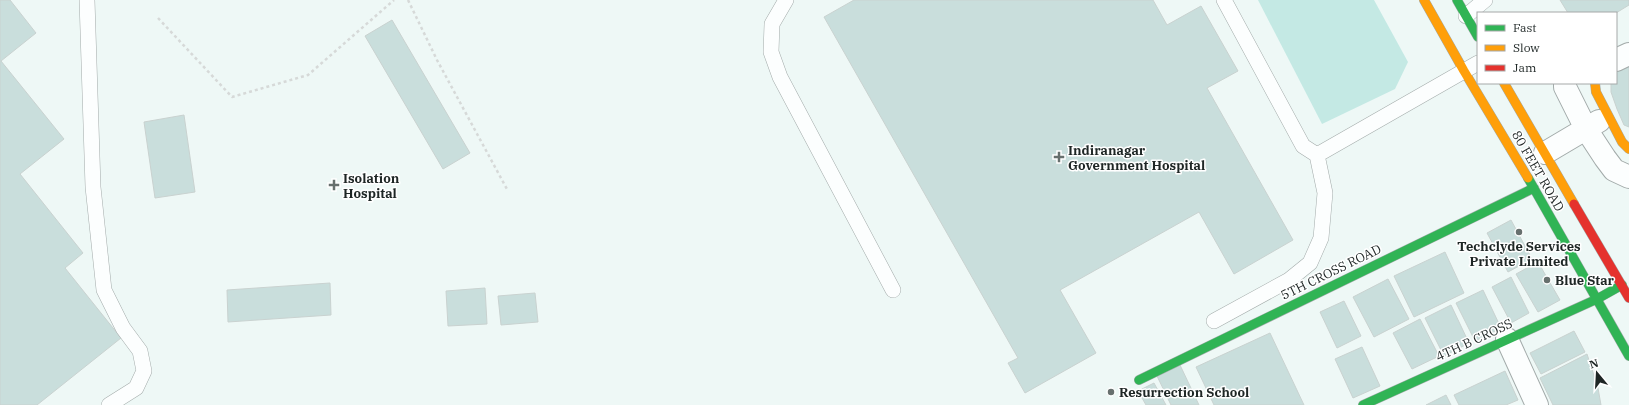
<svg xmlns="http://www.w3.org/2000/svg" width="1629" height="405" viewBox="0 0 1629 405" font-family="'IBM Plex Serif',serif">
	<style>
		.green { fill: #c4e9e4 }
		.building { fill: #c9dedc; stroke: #c9d2d0 }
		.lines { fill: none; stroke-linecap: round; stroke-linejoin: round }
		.lane-casing { stroke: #a3abaa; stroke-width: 16 }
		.street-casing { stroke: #a3abaa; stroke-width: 24 }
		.fast-casing { stroke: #a3abaa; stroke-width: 10 }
		.slow-casing { stroke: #a3abaa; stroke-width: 10 }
		.jam-casing { stroke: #a3abaa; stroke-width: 10 }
		.path { stroke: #d6d9d8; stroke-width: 2.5; stroke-dasharray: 3 3; stroke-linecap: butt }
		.lane { stroke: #fcfefe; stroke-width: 15 }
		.street { stroke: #fcfefe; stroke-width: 22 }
		.fast { stroke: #30b455; stroke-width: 9 }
		.slow { stroke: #ff9f0a; stroke-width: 9 }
		.jam { stroke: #e5322d; stroke-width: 9 }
		.poi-dot { fill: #67706e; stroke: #fff; stroke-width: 1.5 }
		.labels { text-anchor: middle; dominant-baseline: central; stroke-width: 3; stroke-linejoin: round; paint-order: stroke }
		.poi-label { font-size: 13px; font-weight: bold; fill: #1e2625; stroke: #fff; text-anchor: start }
		.street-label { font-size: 13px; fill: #1e2625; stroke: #fff }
	</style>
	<rect width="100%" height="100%" fill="#eef8f6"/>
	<!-- green -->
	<path class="green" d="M 1258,0 L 1374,0 L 1408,62 L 1395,89 L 1322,124 Z"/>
	<!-- building -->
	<path class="building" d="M 0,0 L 10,0 L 36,33 L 1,61 L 64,139 L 20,174 L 83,253 L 65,268 L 121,338 L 37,405 L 0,405 Z
		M 854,0 L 1153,0 L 1167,25 L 1201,6 L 1238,71 L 1207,88 L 1293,240 L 1234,274 L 1199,212 L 1060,290 L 1096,353 L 1025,393 L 1008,363 L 1018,358 L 824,17 Z
		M 1560,0 L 1629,0 L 1629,5 L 1616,13 L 1568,13 Z
		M 392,20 L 470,153 L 443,169 L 365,36 Z
		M 1629,61 L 1629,127 L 1624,125 L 1617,109 L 1611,92 L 1611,83 L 1616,83 L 1616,71 Z
		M 184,115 L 195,192 L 155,198 L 144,122 Z
		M 1511,220 L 1532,259 L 1508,272 L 1487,233 Z
		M 1445,252 L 1464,293 L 1414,317 L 1394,276 Z
		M 1538,262 L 1560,300 L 1538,312 L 1516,274 Z
		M 1511,277 L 1529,313 L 1511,323 L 1492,287 Z
		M 1388,279 L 1409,319 L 1374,337 L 1353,297 Z
		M 330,283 L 331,315 L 228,322 L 227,290 Z
		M 485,288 L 487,324 L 448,326 L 446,291 Z
		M 1483,290 L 1501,328 L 1475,341 L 1456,303 Z
		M 535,293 L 538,322 L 501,325 L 498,296 Z
		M 1344,301 L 1361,336 L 1337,348 L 1320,312 Z
		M 1451,305 L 1469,343 L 1444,356 L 1425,318 Z
		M 1420,319 L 1439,356 L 1412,369 L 1393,333 Z
		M 1574,331 L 1585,352 L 1541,374 L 1530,353 Z
		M 1270,333 L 1304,405 L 1214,405 L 1196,367 Z
		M 1362,347 L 1380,386 L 1353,398 L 1335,359 Z
		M 1587,354 L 1598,388 L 1601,405 L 1553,405 L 1540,378 Z
		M 1180,365 L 1199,405 L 1171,405 L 1157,376 Z
		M 1505,371 L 1518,400 L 1506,405 L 1459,405 L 1454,395 Z
		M 1154,383 L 1166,405 L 1146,405 L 1138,391 Z
		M 1446,395 L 1451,405 L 1426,405 Z"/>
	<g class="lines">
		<defs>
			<path id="lane" d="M 87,0 L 93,187 L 104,290 L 123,328 L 140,351 L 144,371 L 136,388 L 109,405
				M 786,0 L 772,24 L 771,52 L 780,77 L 893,290
				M 1466,16 L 1485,0
				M 1317,155 L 1478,63
				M 1214,321 L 1289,280 L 1310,263 L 1321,238 L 1325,193 L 1317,155 L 1303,146 L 1224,0"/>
			<path id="street" d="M 1616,60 L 1629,54
				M 1565,83 L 1565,87 L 1586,129 L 1605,158 L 1614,170 L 1629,177
				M 1545,153 L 1599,121
				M 1507,339 L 1537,405"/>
			<path id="fast" d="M 1457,0 L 1478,37
				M 1528,178 L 1629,356
				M 1139,380 L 1534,188
				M 1363,405 L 1597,299 L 1622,285"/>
			<path id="slow" d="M 1424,0 L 1464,71 L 1528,178
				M 1504,83 L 1574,204
				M 1595,83 L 1596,92 L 1622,142 L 1629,149"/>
			<path id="jam" d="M 1574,204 L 1629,298"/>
		</defs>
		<!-- lane casing -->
		<use href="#lane" class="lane-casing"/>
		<!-- street casing -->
		<use href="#street" class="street-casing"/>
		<!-- fast casing -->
		<use href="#fast" class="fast-casing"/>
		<!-- slow casing -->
		<use href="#slow" class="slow-casing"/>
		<!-- jam casing -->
		<use href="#jam" class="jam-casing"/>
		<!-- path -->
		<path class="path" d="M 408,0 L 437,60 L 508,191
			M 158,18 L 232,97 L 308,75 L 394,0"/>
		<!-- lane -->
		<use href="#lane" class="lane"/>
		<!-- street -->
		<use href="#street" class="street"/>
		<!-- fast -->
		<use href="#fast" class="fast"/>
		<!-- slow -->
		<use href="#slow" class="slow"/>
		<!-- jam -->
		<use href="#jam" class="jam"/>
	</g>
	<!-- markers -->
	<g class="poi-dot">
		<path d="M1057 151h4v4h4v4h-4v4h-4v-4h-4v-4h4z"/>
		<path d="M332 179h4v4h4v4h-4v4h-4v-4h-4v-4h4z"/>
		<circle cx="1519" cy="232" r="4"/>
		<circle cx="1547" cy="280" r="4"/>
		<circle cx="1111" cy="392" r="4"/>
	</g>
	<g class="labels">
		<!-- poi labels -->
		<g class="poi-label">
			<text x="1068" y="150">Indiranagar<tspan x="1068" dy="15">Government Hospital</tspan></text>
			<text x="343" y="178">Isolation<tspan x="343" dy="15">Hospital</tspan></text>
			<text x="1519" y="246" text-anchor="middle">Techclyde Services<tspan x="1519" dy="15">Private Limited</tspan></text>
			<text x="1555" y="280">Blue Star</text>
			<text x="1119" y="392">Resurrection School</text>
		</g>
		<!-- street labels -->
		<g class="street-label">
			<text transform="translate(1538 171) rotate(60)">80 FEET ROAD</text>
			<text transform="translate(1331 272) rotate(-26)">5TH CROSS ROAD</text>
			<text transform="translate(1474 340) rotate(-25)">4TH B CROSS</text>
		</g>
	</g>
	<!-- legend -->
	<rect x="1477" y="12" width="140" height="72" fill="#ffffff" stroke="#a5a8a8"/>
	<rect x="1485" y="25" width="20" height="6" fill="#30b455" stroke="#a5a8a8"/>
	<text x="1513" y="32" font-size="12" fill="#1e2625">Fast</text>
	<rect x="1485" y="45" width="20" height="6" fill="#ff9f0a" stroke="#a5a8a8"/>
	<text x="1513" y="52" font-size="12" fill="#1e2625">Slow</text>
	<rect x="1485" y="65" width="20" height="6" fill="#e5322d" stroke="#a5a8a8"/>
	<text x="1513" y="72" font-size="12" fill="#1e2625">Jam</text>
	<!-- north arrow -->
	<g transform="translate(1597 373) rotate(342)" stroke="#ffffff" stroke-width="3" paint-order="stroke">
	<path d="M0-3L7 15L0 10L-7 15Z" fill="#1e2625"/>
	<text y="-6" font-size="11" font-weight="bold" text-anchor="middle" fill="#1e2625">N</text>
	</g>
</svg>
